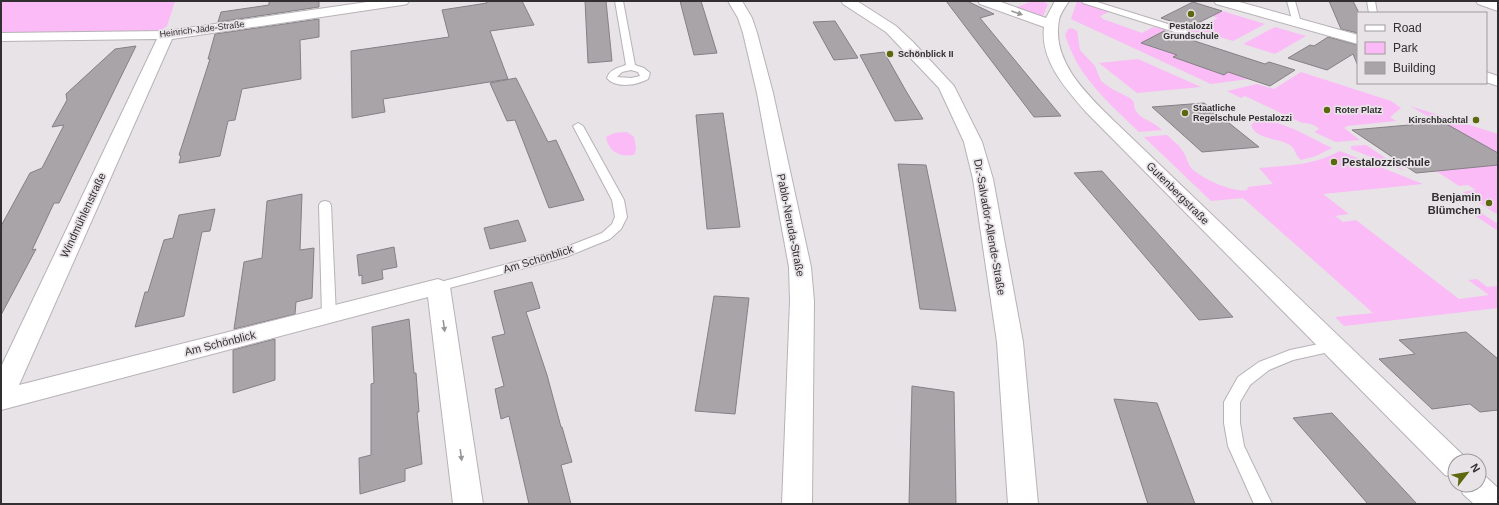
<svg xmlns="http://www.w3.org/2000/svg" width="1499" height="505" viewBox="0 0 1499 505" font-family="Helvetica,sans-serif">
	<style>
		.green { fill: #fabbf7 }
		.building { fill: #a9a4a8; stroke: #858085 }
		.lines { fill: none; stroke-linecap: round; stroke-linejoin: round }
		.lane-casing { stroke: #b7b2b6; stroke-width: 2 }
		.street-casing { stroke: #b7b2b6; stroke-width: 2 }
		.lane { fill: #fff; fill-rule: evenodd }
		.street { fill: #fff; fill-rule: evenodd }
		.oneway { fill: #989798 }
		.poi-dot { fill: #5b680e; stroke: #e8e3e7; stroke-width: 1.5 }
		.labels { text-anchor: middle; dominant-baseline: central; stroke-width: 3.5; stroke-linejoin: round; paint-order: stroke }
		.far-poi-label { font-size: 9px; font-weight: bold; fill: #312f31; stroke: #e8e3e7; text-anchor: start }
		.far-street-label { font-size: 9px; fill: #312f31; stroke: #e8e3e7 }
		.poi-label { font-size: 11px; font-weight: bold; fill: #312f31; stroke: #e8e3e7; text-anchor: start }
		.street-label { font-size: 11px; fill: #312f31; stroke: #e8e3e7 }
	</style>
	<rect width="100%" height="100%" fill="#e8e3e7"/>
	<!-- green -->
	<path class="green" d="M 1,1 L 175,1 L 167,26 L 160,31 L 1,34 Z
		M 1032,1 L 1041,1 L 1048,4 L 1043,16 L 1037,16 L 1012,9 Z
		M 1077,1 C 1087,2 1095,7 1105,10 L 1108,9 L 1115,12 L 1109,12 L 1100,16 L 1103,19 L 1142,33 L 1153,27 L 1168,29 L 1142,43 L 1177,55 L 1174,57 L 1224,75 L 1228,72 L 1248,79 L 1211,84 L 1071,19 Z
		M 1222,11 L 1265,24 L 1233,41 L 1201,31 L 1197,33 L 1181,29 L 1187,26 L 1191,27 L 1201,22 L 1207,24 L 1218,18 L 1212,16 Z
		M 1275,27 L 1306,36 L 1275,54 L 1243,44 Z
		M 1072,28 L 1077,31 L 1080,50 L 1095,66 L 1101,81 L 1112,89 L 1130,98 L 1134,102 C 1133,119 1152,119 1162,130 L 1139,132 C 1117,111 1091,88 1076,61 C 1072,53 1068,44 1065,35 L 1068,29 Z
		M 1138,59 L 1201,87 L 1137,93 L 1099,63 Z
		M 1301,72 L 1391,101 L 1401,108 L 1390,117 L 1396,121 L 1347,126 L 1344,128 L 1360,140 L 1336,142 L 1314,132 L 1319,129 C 1315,124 1308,123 1302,123 L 1245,96 L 1241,98 L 1227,91 L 1257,84 L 1274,89 Z
		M 1410,106 L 1498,134 L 1498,153 L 1443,122 L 1429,117 Z
		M 1256,121 C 1280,118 1310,138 1332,148 L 1316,156 L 1301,160 C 1295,156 1296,149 1290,145 C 1279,138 1256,140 1251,125 Z
		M 627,132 L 634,137 L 636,148 L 635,154 C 621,159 608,151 606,137 L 614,133 Z
		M 1167,135 C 1172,140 1178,144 1182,150 C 1187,156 1187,164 1192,169 C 1203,179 1233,193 1247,190 L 1248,187 L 1273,184 L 1259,168 C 1291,165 1311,166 1340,151 L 1423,184 L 1323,194 L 1349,214 L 1335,216 L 1343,222 L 1356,220 L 1459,299 L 1489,295 L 1468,280 L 1477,279 L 1487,287 L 1498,286 L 1498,308 L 1344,326 L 1335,317 L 1373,313 L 1243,198 L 1211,201 L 1144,137 Z
		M 1366,145 L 1405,171 L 1351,149 L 1351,146 Z
		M 1498,165 L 1498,215 L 1463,192 L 1476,190 L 1468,185 L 1459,186 L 1436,171 Z
		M 1480,212 L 1498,224 L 1498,231 L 1471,213 Z"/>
	<!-- building -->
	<path class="building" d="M 269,1 L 319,1 L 319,7 L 218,22 L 221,12 L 269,5 Z
		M 486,1 L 522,1 L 534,25 L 490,31 L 508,79 L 383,99 L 385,112 L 352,118 L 351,51 L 449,37 L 442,10 L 487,3 Z
		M 585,1 L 606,1 L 612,61 L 588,63 Z
		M 680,1 L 701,1 L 717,53 L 694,55 Z
		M 946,1 L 967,1 L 994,14 L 980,18 L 1061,116 L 1034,117 Z
		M 1329,1 L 1353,1 L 1358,11 L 1358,33 L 1341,29 Z
		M 1193,2 L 1222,11 L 1190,27 L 1161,18 Z
		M 319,19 L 319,37 L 300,40 L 301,79 L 242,89 L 235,120 L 228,121 L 220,156 L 179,163 L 181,156 L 179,155 L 210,59 L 208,59 L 215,34 Z
		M 835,21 L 845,37 L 858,58 L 834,60 L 813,22 Z
		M 1164,31 L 1265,64 L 1269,62 L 1295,70 L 1270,86 L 1228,72 L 1224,75 L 1173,57 L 1177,55 L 1141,43 Z
		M 1328,37 L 1358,45 L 1358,66 L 1353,54 L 1327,70 L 1288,58 L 1310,45 L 1314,46 Z
		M 136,46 L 59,203 L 54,203 L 32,250 L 36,249 L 1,315 L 1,226 L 30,173 L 42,168 L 64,125 L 52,127 L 67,100 L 66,94 L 115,49 Z
		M 884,52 L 906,91 L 923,119 L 895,121 L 860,55 Z
		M 516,78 L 548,142 L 556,140 L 584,200 L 549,208 L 515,120 L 507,121 L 490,83 Z
		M 1204,103 L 1259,147 L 1202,152 L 1152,107 Z
		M 723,113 L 740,227 L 707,229 L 696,115 Z
		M 1443,122 L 1498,153 L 1498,165 L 1416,173 L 1352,130 Z
		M 898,164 L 926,165 L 956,311 L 920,309 Z
		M 1102,171 L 1160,236 L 1233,317 L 1199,320 L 1074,173 Z
		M 302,194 L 300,250 L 314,248 L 312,298 L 296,302 L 295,314 L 234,329 L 244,262 L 262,258 L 267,201 Z
		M 215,209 L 210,231 L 202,232 L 184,316 L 135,327 L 145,292 L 148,292 L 164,240 L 173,238 L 179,215 Z
		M 518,220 L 526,241 L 490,249 L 484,228 Z
		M 394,247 L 397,267 L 382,270 L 383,279 L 362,284 L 362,275 L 359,276 L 357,255 Z
		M 532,282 L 540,308 L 526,312 L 547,375 L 561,427 L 562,427 L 572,462 L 561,465 L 571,504 L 529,504 L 509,416 L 501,419 L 495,389 L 504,386 L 492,337 L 505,334 L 494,291 Z
		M 714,296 L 749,298 L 735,414 L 695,411 Z
		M 409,319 L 414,373 L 416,373 L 419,412 L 417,412 L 422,464 L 405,469 L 405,481 L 360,494 L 359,458 L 371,455 L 371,384 L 374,383 L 372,327 Z
		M 1466,332 L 1498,359 L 1498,410 L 1480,412 L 1470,404 L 1432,409 L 1379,359 L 1415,354 L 1399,340 Z
		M 275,339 L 275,380 L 233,393 L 233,350 Z
		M 912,386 L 954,392 L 956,504 L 909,504 Z
		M 1114,399 L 1157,403 L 1195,504 L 1148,504 Z
		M 1332,413 L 1350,432 L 1417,504 L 1368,504 L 1293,418 Z"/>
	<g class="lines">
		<defs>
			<path id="lane" d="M 615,1 L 623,1 L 635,65 L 644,68 L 650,73 L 648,79 C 637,85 616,89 607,78 C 610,69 618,68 626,65 ZM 631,70 L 638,72 L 640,76 L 631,78 L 617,77 L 622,72 Z
				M 1082,1 L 1094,1 L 1187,30 L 1188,32 L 1187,34 L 1181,34 L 1083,3 Z
				M 1287,1 L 1295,1 L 1301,23 L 1300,25 L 1297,25 L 1293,23 Z
				M 1367,1 L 1375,1 L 1377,13 L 1369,13 Z
				M 578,123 L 583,126 L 624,200 L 627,217 L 621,229 L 610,239 L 566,257 L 438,291 L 433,290 L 431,287 L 433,284 L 556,251 L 602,233 L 612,224 L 615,217 L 612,200 L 573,126 Z
				M 325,201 L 329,202 L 331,205 L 336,315 L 334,318 L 329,320 L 324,318 L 322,315 L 319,205 L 321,202 Z
				M 1333,341 L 1338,342 L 1340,346 L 1338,350 L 1293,360 L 1269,370 L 1250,385 L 1240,402 L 1240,423 L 1244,446 L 1272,504 L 1254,504 L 1228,446 L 1224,423 L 1224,402 L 1238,377 L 1259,362 L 1290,350 Z"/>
			<path id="street" d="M 374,1 L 409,1 L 407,4 L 402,5 L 172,39 L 19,385 L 438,279 L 446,282 L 450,287 L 483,504 L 453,504 L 428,297 L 1,410 L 1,367 L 157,39 L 1,41 L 1,33 L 166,31 Z
				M 728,1 L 742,1 L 752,18 L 757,33 L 773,93 L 811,267 L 814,301 L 812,504 L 782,504 L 790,301 L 789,267 L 757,93 L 743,33 L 738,18 Z
				M 841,1 L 857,1 L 896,26 L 913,42 L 954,86 L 982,142 L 993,179 L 1023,342 L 1038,504 L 1008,504 L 997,342 L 973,179 L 964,142 L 939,88 L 886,32 L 843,4 Z
				M 978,1 L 998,1 L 1046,18 L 1055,1 L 1069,1 C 1065,7 1060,14 1059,20 C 1051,61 1087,94 1113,120 L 1465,457 L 1467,461 L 1455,461 L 1455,478 L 1445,475 L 1086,112 C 1065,88 1040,60 1044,27 L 980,4 Z
				M 1214,1 L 1236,1 L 1358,35 L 1358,44 L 1216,4 Z
				M 1476,1 L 1498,2 L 1498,11 L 1478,4 Z
				M 1486,72 L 1498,76 L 1498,86 L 1486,82 Z
				M 1479,474 L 1485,476 L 1498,488 L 1498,504 L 1474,504 L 1463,494 L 1459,485 L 1479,485 Z"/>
		</defs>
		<!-- lane casing -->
		<use href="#lane" class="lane-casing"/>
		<!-- street casing -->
		<use href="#street" class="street-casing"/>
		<!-- lane -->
		<use href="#lane" class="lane"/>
		<!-- street -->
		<use href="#street" class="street"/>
	</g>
	<!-- one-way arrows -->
	<defs><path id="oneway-solid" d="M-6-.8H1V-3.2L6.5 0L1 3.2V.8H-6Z"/></defs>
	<g class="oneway">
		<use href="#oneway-solid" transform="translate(1017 13) rotate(19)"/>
		<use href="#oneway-solid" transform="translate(444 326) rotate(82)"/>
		<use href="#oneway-solid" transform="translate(461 455) rotate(82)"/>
	</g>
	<!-- markers -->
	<g class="poi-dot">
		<circle cx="1191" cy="14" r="4"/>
		<circle cx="890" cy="54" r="4"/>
		<circle cx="1327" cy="110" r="4"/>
		<circle cx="1185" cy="113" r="4"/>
		<circle cx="1476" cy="120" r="4"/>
		<circle cx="1334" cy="162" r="4"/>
		<circle cx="1489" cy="203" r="4"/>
	</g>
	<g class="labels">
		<!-- far-poi labels -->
		<g class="far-poi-label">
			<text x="1191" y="26" text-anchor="middle">Pestalozzi<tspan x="1191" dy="10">Grundschule</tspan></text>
			<text x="898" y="54">Schönblick II</text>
			<text x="1193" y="108">Staatliche<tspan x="1193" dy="10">Regelschule Pestalozzi</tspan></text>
			<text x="1335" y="110">Roter Platz</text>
			<text x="1468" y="120" text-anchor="end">Kirschbachtal</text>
		</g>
		<!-- far-street labels -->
		<g class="far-street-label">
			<text transform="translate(202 29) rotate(-7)">Heinrich-Jäde-Straße</text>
		</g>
		<!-- poi labels -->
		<g class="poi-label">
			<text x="1342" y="162">Pestalozzischule</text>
			<text x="1481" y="197" text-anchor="end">Benjamin<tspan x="1481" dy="13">Blümchen</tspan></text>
		</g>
		<!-- street labels -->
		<g class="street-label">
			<text transform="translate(1178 193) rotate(45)">Gutenbergstraße</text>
			<text transform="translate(83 215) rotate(-65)">Windmühlenstraße</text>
			<text transform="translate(791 225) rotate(79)">Pablo-Neruda-Straße</text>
			<text transform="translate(990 227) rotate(80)">Dr.-Salvador-Allende-Straße</text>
			<text transform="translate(538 259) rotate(-17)">Am Schönblick</text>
			<text transform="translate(220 343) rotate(-14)">Am Schönblick</text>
		</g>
	</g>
	<!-- border -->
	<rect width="1499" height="505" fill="none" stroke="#312f31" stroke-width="4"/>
	<!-- legend -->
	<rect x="1357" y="12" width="130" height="72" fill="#e8e3e7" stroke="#9f9b9e"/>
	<rect x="1365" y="25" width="20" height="6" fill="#ffffff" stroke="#9f9b9e"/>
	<text x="1393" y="32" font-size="12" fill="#312f31">Road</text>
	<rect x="1365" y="42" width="20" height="12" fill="#fabbf7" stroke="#9f9b9e"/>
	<text x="1393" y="52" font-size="12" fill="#312f31">Park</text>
	<rect x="1365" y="62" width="20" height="12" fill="#a9a4a8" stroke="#9f9b9e"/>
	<text x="1393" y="72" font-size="12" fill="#312f31">Building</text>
	<!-- north arrow -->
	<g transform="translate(1467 473) rotate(59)"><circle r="19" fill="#e8e3e7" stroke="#9f9b9e"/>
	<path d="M0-3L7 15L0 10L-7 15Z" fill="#5b680e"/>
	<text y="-6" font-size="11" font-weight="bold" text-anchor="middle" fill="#312f31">N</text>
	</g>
</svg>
